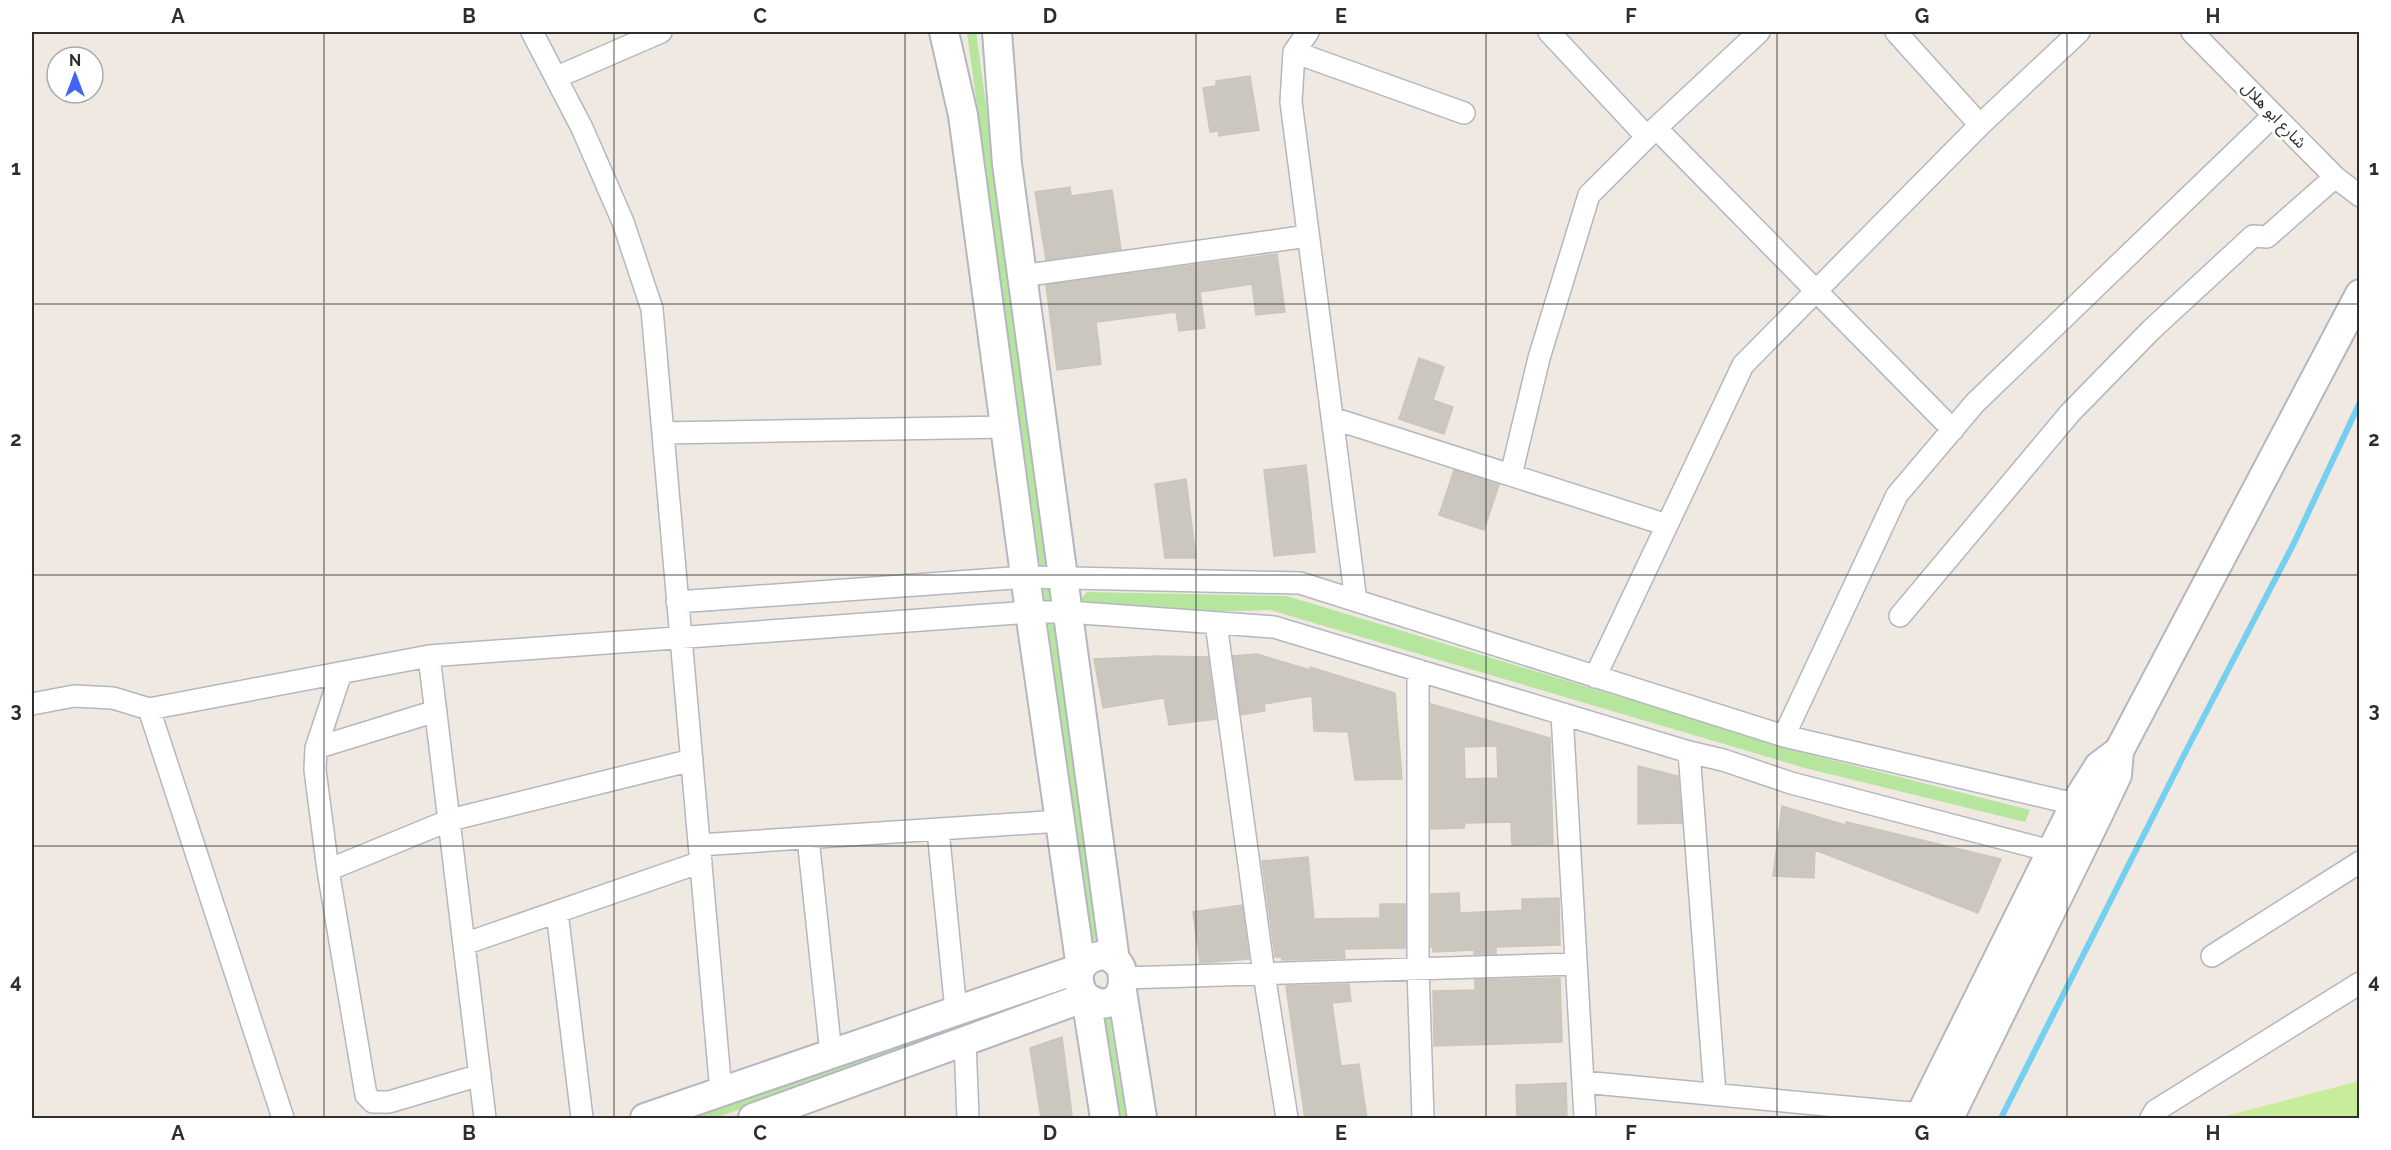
<svg xmlns="http://www.w3.org/2000/svg" width="2391" height="1150" viewBox="0 0 2391 1150" font-family="Raleway,'Noto Sans Arabic',sans-serif">
	<style>
		.green { fill: #b6e59e }
		.pitch { fill: #c9ec9a }
		.lines { fill: none; stroke-linecap: round; stroke-linejoin: round }
		.stream { stroke: #75cff0; stroke-width: 6 }
		.building { fill: #cbc7bf; stroke: #cbc5ba; stroke-width: 1.5; fill-rule: evenodd }
		.minor-casing { stroke: #b4b7c1; stroke-width: 24 }
		.secondary-casing { stroke: #b4b7c1; stroke-width: 32 }
		.minor { stroke: #fff; stroke-width: 21 }
		.secondary { stroke: #fff; stroke-width: 28 }
		.grid { fill: none; stroke: #2e2e2e; stroke-width: 1.5; stroke-opacity: 0.55 }
		.labels { text-anchor: middle; dominant-baseline: central; stroke-width: 6; stroke-linejoin: round; paint-order: stroke }
		.street-label { font-size: 16px; fill: #2e2e2e; stroke: #fff }
		.neatline { fill: none; stroke: #2e2e2e; stroke-width: 2 }
		.grid-label { font-size: 20px; text-anchor: middle; font-weight: bold; fill: #2e2e2e }
	</style>
	<rect width="100%" height="100%" fill="#efe9e1"/>
	<!-- green -->
	<path class="green" d="M 967,32 L 976,32 L 1101,939 L 1091,940 Z
		M 1087,592 L 1287,596 L 1808,754 L 2030,810 L 2025,822 L 1805,768 L 1270,610 L 1087,615 L 1081,612 L 1081,599 Z
		M 1038,997 L 1032,1008 L 715,1118 L 682,1118 Z
		M 1102,1012 L 1110,1020 L 1126,1118 L 1115,1118 Z"/>
	<!-- pitch -->
	<path class="pitch" d="M 2359,1081 L 2359,1118 L 2223,1118 L 2222,1117 Z"/>
	<g class="lines">
		<!-- stream -->
		<path class="stream" d="M 2001,1118 L 2186,751 L 2294,543 L 2360,402"/>
	</g>
	<!-- building -->
	<path class="building" d="M 1250,76 L 1259,130 L 1219,136 L 1218,131 L 1210,132 L 1203,88 L 1216,86 L 1216,81 Z
		M 1070,187 L 1071,196 L 1112,190 L 1121,249 L 1046,260 L 1035,192 Z
		M 1277,254 L 1285,312 L 1256,315 L 1252,284 L 1200,292 L 1205,328 L 1179,331 L 1176,312 L 1096,322 L 1101,364 L 1057,370 L 1046,285 Z
		M 1419,358 L 1444,367 L 1433,400 L 1453,407 L 1444,434 L 1399,419 Z
		M 1306,465 L 1315,552 L 1274,556 L 1264,470 Z
		M 1454,470 L 1499,485 L 1484,530 L 1439,515 Z
		M 1186,479 L 1196,558 L 1165,558 L 1155,484 Z
		M 1257,654 L 1310,670 L 1310,667 L 1395,693 L 1402,779 L 1355,780 L 1348,732 L 1314,731 L 1312,696 L 1264,704 L 1265,711 L 1241,715 L 1233,656 Z
		M 1158,656 L 1208,657 L 1216,719 L 1169,725 L 1164,698 L 1103,708 L 1094,659 Z
		M 1431,704 L 1550,738 L 1553,844 L 1512,845 L 1511,822 L 1465,823 L 1464,828 L 1431,829 ZM 1497,746 L 1498,778 L 1465,779 L 1464,747 Z
		M 1638,766 L 1678,776 L 1682,823 L 1638,824 Z
		M 1782,806 L 1845,825 L 1846,822 L 2001,859 L 1978,913 L 1815,850 L 1814,878 L 1773,876 Z
		M 1308,857 L 1314,919 L 1380,918 L 1380,904 L 1405,904 L 1405,948 L 1344,949 L 1345,958 L 1282,960 L 1281,957 L 1275,957 L 1262,861 Z
		M 1459,893 L 1460,913 L 1522,910 L 1522,899 L 1559,898 L 1560,945 L 1496,947 L 1496,954 L 1474,954 L 1474,950 L 1433,952 L 1433,947 L 1431,947 L 1431,894 Z
		M 1242,905 L 1249,959 L 1200,963 L 1193,912 Z
		M 1560,978 L 1562,1042 L 1434,1046 L 1433,991 L 1475,990 L 1475,980 Z
		M 1349,984 L 1351,1001 L 1332,1003 L 1341,1066 L 1359,1064 L 1367,1119 L 1305,1119 L 1286,986 Z
		M 1062,1037 L 1072,1115 L 1041,1118 L 1030,1048 Z
		M 1566,1083 L 1567,1119 L 1517,1119 L 1516,1085 Z"/>
	<g class="lines">
		<defs>
			<path id="minor" d="M 532,32 L 582,128 L 623,222 L 652,309 L 721,1092
				M 1308,32 L 1294,52 L 1291,102 L 1356,601
				M 1549,32 L 1647,137
				M 1896,32 L 1980,125
				M 2192,32 L 2335,177 L 2360,196
				M 1294,52 L 1464,113
				M 557,77 L 661,32
				M 1656,128 L 1953,430
				M 1021,276 L 1308,236
				M 1332,418 L 1667,525
				M 663,433 L 1007,427
				M 1511,475 L 1539,358 L 1589,195 L 1656,128 L 1759,32
				M 677,602 L 1027,577 L 1300,583 L 1784,736 L 2075,804 L 2088,809
				M 1900,616 L 2070,413 L 2151,330 L 2253,236 L 2267,237 L 2335,177
				M 1216,623 L 1264,974 L 1287,1118
				M 1418,670 L 1418,969 L 1423,1118
				M 341,673 L 316,748 L 315,770 L 328,870 L 366,1095 L 373,1102 L 389,1102 L 480,1075
				M 1595,677 L 1743,365 L 1980,125 L 2079,32
				M 32,704 L 74,696 L 113,698 L 149,709 L 429,656
				M 149,709 L 283,1118
				M 1562,714 L 1585,1118
				M 1784,736 L 1897,495 L 1975,403 L 2274,115
				M 316,748 L 436,711
				M 1689,752 L 1715,1094
				M 938,830 L 956,1011
				M 808,838 L 831,1054
				M 699,845 L 1060,821
				M 328,870 L 450,820 L 692,760
				M 557,912 L 582,1118
				M 464,944 L 701,862
				M 2212,956 L 2360,862
				M 1124,978 L 1576,964
				M 965,1041 L 968,1118
				M 1583,1082 L 1921,1114
				M 485,1118 L 429,656 L 1030,612 L 1068,612 L 1274,627 L 1689,752 L 1723,760 L 1791,783 L 2066,855
				M 2151,1118 L 2155,1111 L 2360,983"/>
			<path id="secondary" d="M 997,32 L 1007,164 L 1115,961
				M 1122,991 L 1142,1118
				M 645,1118 L 1081,968 L 1030,612 L 963,115 L 944,32
				M 753,1118 L 1086,997 C 1132,1027 1136,940 1092,958 C 1075,966 1076,985 1086,997 L 1105,1118
				M 1919,1118 L 2075,804 L 2099,766 L 2119,751
				M 1949,1118 L 2099,813 L 2117,775 L 2119,751 L 2360,294"/>
		</defs>
		<!-- minor casing -->
		<use href="#minor" class="minor-casing"/>
		<!-- secondary casing -->
		<use href="#secondary" class="secondary-casing"/>
		<!-- minor -->
		<use href="#minor" class="minor"/>
		<!-- secondary -->
		<use href="#secondary" class="secondary"/>
	</g>
	<!-- grid -->
	<path class="grid" d="M 324,32 L 324,1118M 614,32 L 614,1118M 905,32 L 905,1118M 1196,32 L 1196,1118M 1486,32 L 1486,1118M 1777,32 L 1777,1118M 2067,32 L 2067,1118M 32,304 L 2360,304M 32,575 L 2360,575M 32,846 L 2360,846"/>
	<g class="labels">
		<!-- street labels -->
		<g class="street-label">
			<text transform="translate(2274 115) rotate(46)">شارع ابو هلال</text>
		</g>
	</g>
	<!-- border -->
	<rect width="2391" height="1150" fill="none" stroke="#ffffff" stroke-width="66"/>
	<!-- north arrow -->
	<g transform="translate(75 75)"><circle r="28" fill="#ffffff" stroke="#ababab" stroke-width="1.5"/>
	<path d="M0-4.5L10 22L0 15L-10 22Z" fill="#4264fb"/>
	<text y="-9" font-size="16" font-weight="bold" text-anchor="middle" fill="#2e2e2e">N</text>
	</g>
	<rect x="33" y="33" width="2325" height="1084" class="neatline"/>
	<g class="grid-label">
		<text x="178" y="23">A</text>
		<text x="469" y="23">B</text>
		<text x="760" y="23">C</text>
		<text x="1050" y="23">D</text>
		<text x="1341" y="23">E</text>
		<text x="1631" y="23">F</text>
		<text x="1922" y="23">G</text>
		<text x="2213" y="23">H</text>
		<text x="16" y="175">1</text>
		<text x="2374" y="175">1</text>
		<text x="16" y="446">2</text>
		<text x="2374" y="446">2</text>
		<text x="16" y="717">3</text>
		<text x="2374" y="717">3</text>
		<text x="16" y="988">4</text>
		<text x="2374" y="988">4</text>
		<text x="178" y="1140">A</text>
		<text x="469" y="1140">B</text>
		<text x="760" y="1140">C</text>
		<text x="1050" y="1140">D</text>
		<text x="1341" y="1140">E</text>
		<text x="1631" y="1140">F</text>
		<text x="1922" y="1140">G</text>
		<text x="2213" y="1140">H</text>
	</g>
</svg>
